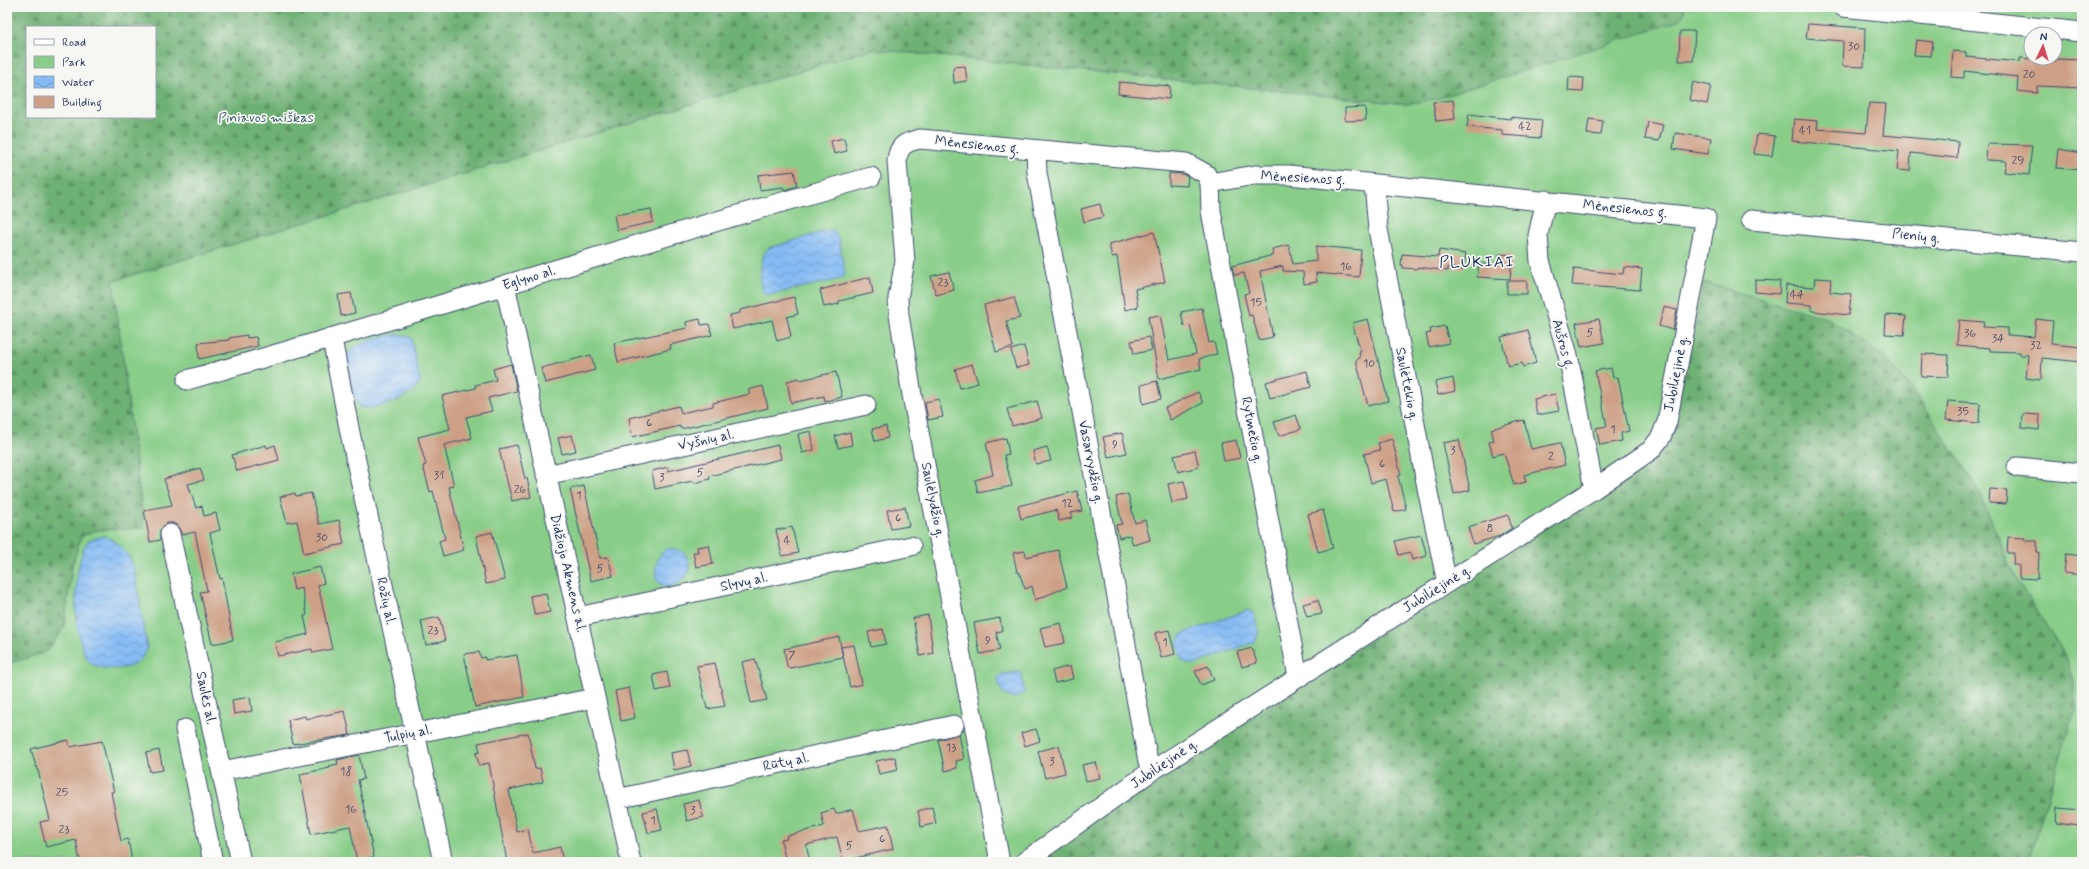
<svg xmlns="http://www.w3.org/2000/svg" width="2089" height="869" viewBox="0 0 2089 869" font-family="Mynerve,sans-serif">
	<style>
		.green { fill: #88ce88; stroke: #527e73; fill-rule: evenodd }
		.forest { fill: url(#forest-firs); stroke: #447069; fill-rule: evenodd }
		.water { fill: url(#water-waves); stroke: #5075a9 }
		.building { fill: #cda086 }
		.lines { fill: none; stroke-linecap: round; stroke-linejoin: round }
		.street-casing { stroke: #3c4a6f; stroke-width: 21 }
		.street { stroke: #fff; stroke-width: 19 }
		.labels { text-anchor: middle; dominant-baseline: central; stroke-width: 3.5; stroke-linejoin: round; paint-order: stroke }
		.number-label { font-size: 12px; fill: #484b68 }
		.park-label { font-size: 14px; fill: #365768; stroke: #f6f6f2 }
		.street-label { font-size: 14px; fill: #1b2f5e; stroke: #f6f6f2 }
		.quarter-label { font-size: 16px; letter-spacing: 1px; fill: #1b2f5e; stroke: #f6f6f2 }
	</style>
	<defs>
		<pattern id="forest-firs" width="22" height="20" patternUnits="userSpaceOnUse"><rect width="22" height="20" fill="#6eb174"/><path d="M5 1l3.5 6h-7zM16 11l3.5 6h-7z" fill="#5a9062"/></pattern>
		<pattern id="water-waves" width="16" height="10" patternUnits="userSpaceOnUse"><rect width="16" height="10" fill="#85bbf4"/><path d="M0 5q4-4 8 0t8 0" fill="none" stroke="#6c98c9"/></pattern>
	</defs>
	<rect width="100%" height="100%" fill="#f6f6f2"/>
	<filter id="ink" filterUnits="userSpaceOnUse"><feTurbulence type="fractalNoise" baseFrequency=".025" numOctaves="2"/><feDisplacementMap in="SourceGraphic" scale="8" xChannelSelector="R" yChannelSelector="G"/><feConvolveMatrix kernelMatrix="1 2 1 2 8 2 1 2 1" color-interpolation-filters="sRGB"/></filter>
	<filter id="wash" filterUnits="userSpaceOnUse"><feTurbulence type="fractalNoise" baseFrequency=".012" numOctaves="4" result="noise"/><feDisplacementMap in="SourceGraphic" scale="16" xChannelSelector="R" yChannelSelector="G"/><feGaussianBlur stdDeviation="0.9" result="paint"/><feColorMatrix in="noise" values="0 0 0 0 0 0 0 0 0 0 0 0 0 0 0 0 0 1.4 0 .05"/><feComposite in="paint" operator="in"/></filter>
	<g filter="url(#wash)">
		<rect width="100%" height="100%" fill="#f5e3ce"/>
		<!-- green -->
		<path class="green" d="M 1684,7 L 2082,7 L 2082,862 L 2028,862 L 2075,710 L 2074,685 L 2066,656 L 2018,582 L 1976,486 L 1921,402 L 1886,357 L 1704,282 L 1672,429 L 1659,452 L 1032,862 L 7,862 L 7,662 L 21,660 L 64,627 L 72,566 L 81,537 L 95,530 L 144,527 L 113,281 L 872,49 L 1407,104 L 1684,14 ZM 2031,34 L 2055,34 L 2055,58 L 2031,58 ZM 89,540 L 129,556 L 134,568 L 147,648 L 82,551 Z"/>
		<!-- forest -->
		<path class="forest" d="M 7,7 L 1684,7 L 1684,14 L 1679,21 L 1439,98 L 1407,104 L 872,49 L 113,281 L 144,528 L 95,530 L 81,537 L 72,566 L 64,627 L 48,651 L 21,660 L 7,662 ZM 27,27 L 155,27 L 155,117 L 27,117 Z
			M 1704,282 L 1829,319 L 1886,358 L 1921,402 L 1976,486 L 2018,582 L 2066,656 L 2074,685 L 2075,710 L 2028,862 L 1032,862 L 1659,452 L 1672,429 Z"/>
		<!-- water -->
		<path class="water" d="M 829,230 L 833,230 L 839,240 L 845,274 L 840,279 L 768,295 L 763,293 C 758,279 758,258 769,248 Z
			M 399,334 L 411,338 L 420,381 C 417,397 374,411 360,407 L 352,394 L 347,356 C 355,340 384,338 399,334 Z
			M 105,536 C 121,544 128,553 134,568 L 147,648 C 142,660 136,666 123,668 C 112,669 97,670 89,661 C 71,640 72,560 89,540 Z
			M 667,549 C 696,545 698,585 664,587 L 656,579 C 655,567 656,556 667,549 Z
			M 1248,610 L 1254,614 L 1259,633 L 1254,642 L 1196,664 L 1189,664 L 1182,660 L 1177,643 L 1181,636 L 1186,632 Z
			M 1020,672 L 1022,675 L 1024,692 L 1015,698 C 1003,697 999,689 998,678 L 1003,674 Z"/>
		<g id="blocks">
			<!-- building -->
			<path class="building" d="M 1808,24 L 1865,28 L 1864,67 L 1842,66 L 1843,41 L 1806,38 Z
				M 1680,31 L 1695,31 L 1693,61 L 1679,61 Z
				M 1916,40 L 1933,42 L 1931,56 L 1914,55 Z
				M 1953,51 L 1966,52 L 1966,57 L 2020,62 L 2020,58 L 2056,61 L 2056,59 L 2082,60 L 2082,88 L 2037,86 L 2037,93 L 2017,91 L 2018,77 L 1964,71 L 1964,78 L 1951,77 Z
				M 965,66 L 967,81 L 954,83 L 953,67 Z
				M 1569,77 L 1584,78 L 1583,92 L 1568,91 Z
				M 1119,82 L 1170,86 L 1169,99 L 1118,94 Z
				M 1693,82 L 1711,86 L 1707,104 L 1689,100 Z
				M 1453,100 L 1455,119 L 1436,121 L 1433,102 Z
				M 1869,103 L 1886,104 L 1883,135 L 1958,142 L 1957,158 L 1911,153 L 1910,171 L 1897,170 L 1899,151 L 1792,141 L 1794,119 L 1818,121 L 1817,129 L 1866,133 Z
				M 1365,107 L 1366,120 L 1345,121 L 1345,108 Z
				M 1469,114 L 1510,119 L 1510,117 L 1542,120 L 1540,138 L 1502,135 L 1502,130 L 1467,127 Z
				M 1589,119 L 1603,121 L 1601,135 L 1587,134 Z
				M 1648,122 L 1663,125 L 1659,141 L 1645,139 Z
				M 1675,133 L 1711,138 L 1708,154 L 1673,149 Z
				M 1757,134 L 1775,136 L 1772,156 L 1754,154 Z
				M 844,138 L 847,151 L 834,154 L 831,141 Z
				M 1987,144 L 2032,145 L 2029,175 L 2004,172 L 2006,161 L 1986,160 Z
				M 2058,149 L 2082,153 L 2082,170 L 2056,168 Z
				M 794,171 L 797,186 L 784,190 L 783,187 L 760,190 L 758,175 Z
				M 1169,173 L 1183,174 L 1188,177 L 1187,186 L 1169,185 Z
				M 1100,204 L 1103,217 L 1084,222 L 1081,209 Z
				M 651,209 L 653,222 L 617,230 L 614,215 Z
				M 1154,232 L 1165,282 L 1135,289 L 1138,307 L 1125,310 L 1117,256 L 1112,257 L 1109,244 Z
				M 1289,245 L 1293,264 L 1316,261 L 1316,246 L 1361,250 L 1359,277 L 1316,273 L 1317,282 L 1304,284 L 1303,272 L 1283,271 L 1283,266 L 1260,271 L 1273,337 L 1259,340 L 1252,315 L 1249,316 L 1244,294 L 1249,293 L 1244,273 L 1234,275 L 1232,266 L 1273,255 L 1272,249 Z
				M 1439,250 L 1466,254 L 1463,270 L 1448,267 L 1448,271 L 1418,267 L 1417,269 L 1403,268 L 1403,265 L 1401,265 L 1402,254 L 1438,257 Z
				M 1499,254 L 1512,255 L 1510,279 L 1477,277 L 1479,264 L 1499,265 Z
				M 1624,267 L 1642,269 L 1640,290 L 1572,285 L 1574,269 L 1623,274 Z
				M 949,272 L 954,290 L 936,295 L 931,276 Z
				M 870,277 L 873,293 L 839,301 L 839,304 L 824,307 L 820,290 Z
				M 1815,278 L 1831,279 L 1830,292 L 1851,294 L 1849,315 L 1812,311 L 1812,305 L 1785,303 L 1786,285 L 1814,287 Z
				M 1755,280 L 1780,281 L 1779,294 L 1755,292 Z
				M 1507,281 L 1527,281 L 1527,294 L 1507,294 Z
				M 351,293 L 355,313 L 341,316 L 338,295 Z
				M 794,297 L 798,314 L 787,317 L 791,337 L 777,341 L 772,320 L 733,329 L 730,315 L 740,313 L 740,310 Z
				M 1014,297 L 1020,318 L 1006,321 L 1013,347 L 996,352 L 984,305 Z
				M 1664,307 L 1677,310 L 1673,330 L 1659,326 Z
				M 1202,308 L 1209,343 L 1214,342 L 1217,354 L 1199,359 L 1201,369 L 1159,379 L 1148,317 L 1160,315 L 1169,360 L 1196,354 L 1190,325 L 1184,326 L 1181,312 Z
				M 1886,315 L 1906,316 L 1904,335 L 1885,334 Z
				M 700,319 L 701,325 L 709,324 L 712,335 L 670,345 L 671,349 L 618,362 L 614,343 L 687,328 L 686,322 Z
				M 1368,319 L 1388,401 L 1368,406 L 1356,360 L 1360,358 L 1359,352 L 1361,352 L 1352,323 Z
				M 1599,319 L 1604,343 L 1581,347 L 1576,323 Z
				M 2036,319 L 2053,321 L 2051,344 L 2082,347 L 2082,362 L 2042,358 L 2041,380 L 2026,378 L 2028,355 L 2020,355 L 2020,352 L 1990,351 L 1990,348 L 1957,345 L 1959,320 L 1984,322 L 1983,327 L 2007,328 L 2007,335 L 2034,337 Z
				M 1445,326 L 1449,343 L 1429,347 L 1426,334 L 1431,333 L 1430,329 Z
				M 1528,330 L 1536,363 L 1523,367 L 1522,363 L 1508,366 L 1501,337 Z
				M 247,335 L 247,338 L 256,337 L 258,346 L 199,359 L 198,343 L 229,340 L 229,338 Z
				M 1149,337 L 1152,350 L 1134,354 L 1131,341 Z
				M 1024,346 L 1029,365 L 1016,368 L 1011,350 Z
				M 1922,354 L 1949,355 L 1948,377 L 1921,376 Z
				M 591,355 L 595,370 L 545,383 L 541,368 Z
				M 511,364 L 517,391 L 488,398 L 492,411 L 466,417 L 472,438 L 444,445 L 454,486 L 449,487 L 464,550 L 443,556 L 439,541 L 445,539 L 433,491 L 430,492 L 423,466 L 426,465 L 418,437 L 450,429 L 442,396 L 476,388 L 475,385 L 496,380 L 493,369 Z
				M 972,364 L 978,383 L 960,388 L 955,369 Z
				M 1611,368 L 1613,378 L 1618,377 L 1629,431 L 1621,433 L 1622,441 L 1600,445 L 1596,428 L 1607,426 L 1595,371 Z
				M 1307,371 L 1311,387 L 1270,398 L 1266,382 Z
				M 836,372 L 842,397 L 825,401 L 824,396 L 791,403 L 787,381 L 799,378 L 800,380 Z
				M 1453,378 L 1455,391 L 1438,395 L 1435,382 Z
				M 1157,381 L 1161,399 L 1143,404 L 1141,385 Z
				M 763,386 L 768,408 L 715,421 L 681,429 L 680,426 L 632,437 L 629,418 L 679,406 L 681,413 L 713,406 L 713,403 L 750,394 L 748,390 Z
				M 1198,392 L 1203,403 L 1170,420 L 1165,408 Z
				M 1555,394 L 1559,411 L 1537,415 L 1534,399 Z
				M 939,399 L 943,417 L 928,420 L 925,402 Z
				M 1037,401 L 1042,418 L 1012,426 L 1007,409 Z
				M 1948,401 L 1980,403 L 1979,423 L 1946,420 Z
				M 2023,414 L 2040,415 L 2039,430 L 2022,428 Z
				M 1296,415 L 1301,429 L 1279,436 L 1274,422 Z
				M 1524,420 L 1531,449 L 1560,443 L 1565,465 L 1524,475 L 1526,482 L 1514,485 L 1504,453 L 1493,456 L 1489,442 L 1494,441 L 1491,429 Z
				M 886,426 L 888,438 L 875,441 L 872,429 Z
				M 811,431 L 814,450 L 802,453 L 798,434 Z
				M 850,432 L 852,445 L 838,448 L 835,436 Z
				M 1122,433 L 1127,453 L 1108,457 L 1103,437 Z
				M 572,435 L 576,451 L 562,454 L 558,438 Z
				M 1006,438 L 1009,454 L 1004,455 L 1012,486 L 978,493 L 975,480 L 993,475 L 986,443 Z
				M 1392,439 L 1401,475 L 1398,476 L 1406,509 L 1394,512 L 1386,479 L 1371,483 L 1364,454 L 1380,450 L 1378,443 Z
				M 1236,440 L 1240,458 L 1224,461 L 1221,443 Z
				M 1459,440 L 1470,490 L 1454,494 L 1443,443 Z
				M 266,445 L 267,448 L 275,445 L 279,460 L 237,471 L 232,455 Z
				M 517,445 L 525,479 L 527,478 L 531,497 L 512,501 L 499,449 Z
				M 778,445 L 781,459 L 709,476 L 710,479 L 694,483 L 693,481 L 655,489 L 652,471 L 668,467 L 668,471 Z
				M 1047,447 L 1051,461 L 1036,464 L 1033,451 Z
				M 1195,451 L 1199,467 L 1178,472 L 1174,456 Z
				M 200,468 L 204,480 L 188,484 L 196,508 L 202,506 L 204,516 L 216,513 L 220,530 L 210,533 L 220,579 L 222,578 L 233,640 L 212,644 L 200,592 L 207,591 L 195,532 L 182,535 L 178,526 L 173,523 L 167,523 L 160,530 L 160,540 L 150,542 L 144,510 L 172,505 L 164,479 Z
				M 1184,481 L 1188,499 L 1172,503 L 1168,484 Z
				M 584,486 L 600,558 L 608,557 L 613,576 L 591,581 L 570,489 Z
				M 1990,489 L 2007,490 L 2006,504 L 1989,503 Z
				M 1077,491 L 1082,511 L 1070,513 L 1072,518 L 1059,521 L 1056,510 L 1021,519 L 1018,506 Z
				M 295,493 L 296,496 L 311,493 L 319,524 L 339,520 L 344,544 L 304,553 L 297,521 L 287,523 L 280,497 Z
				M 1128,494 L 1135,523 L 1145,520 L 1150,540 L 1133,545 L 1130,535 L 1119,538 L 1116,525 L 1122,524 L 1116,497 Z
				M 905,507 L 909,526 L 891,529 L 887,510 Z
				M 1323,510 L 1333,548 L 1318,552 L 1308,514 Z
				M 1508,515 L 1512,528 L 1500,536 L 1473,544 L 1468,527 Z
				M 792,527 L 798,553 L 782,556 L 776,530 Z
				M 492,532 L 505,580 L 486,584 L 476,536 Z
				M 1421,535 L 1427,556 L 1412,560 L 1410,552 L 1399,555 L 1395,541 Z
				M 2008,537 L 2025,538 L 2025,541 L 2037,541 L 2037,552 L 2039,552 L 2038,579 L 2019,578 L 2019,565 L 2013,565 L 2014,553 L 2007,553 Z
				M 709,545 L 713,564 L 696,567 L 693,552 L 698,552 L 697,547 Z
				M 1058,550 L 1067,587 L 1035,600 L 1032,586 L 1025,589 L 1019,572 L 1017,572 L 1013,553 L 1025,551 L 1026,557 Z
				M 2066,554 L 2082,556 L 2082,575 L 2064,573 Z
				M 320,567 L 324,583 L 318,585 L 332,649 L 313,653 L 312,649 L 278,656 L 275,642 L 308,634 L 304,616 L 307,615 L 302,588 L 294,590 L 291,574 Z
				M 546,593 L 550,612 L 535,615 L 530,596 Z
				M 1318,600 L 1322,614 L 1307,617 L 1303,604 Z
				M 928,615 L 933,653 L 920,656 L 913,618 Z
				M 439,617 L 445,641 L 426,645 L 421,621 Z
				M 1000,618 L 1002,631 L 996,632 L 1000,650 L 980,654 L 974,623 Z
				M 1061,623 L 1065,643 L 1045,647 L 1040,628 Z
				M 883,629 L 886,644 L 871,647 L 868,632 Z
				M 1169,630 L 1175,654 L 1161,658 L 1155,633 Z
				M 839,637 L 843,657 L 790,668 L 787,666 L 784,649 Z
				M 854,645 L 862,684 L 850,687 L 841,647 Z
				M 1252,648 L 1257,663 L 1242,667 L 1237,652 Z
				M 479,652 L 481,658 L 485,657 L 485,660 L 517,655 L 524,697 L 475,707 L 464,654 Z
				M 755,659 L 767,700 L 751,703 L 742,662 Z
				M 715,663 L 725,706 L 707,709 L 697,666 Z
				M 1070,666 L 1073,679 L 1055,683 L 1052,671 Z
				M 1208,666 L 1214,680 L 1201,685 L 1195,671 Z
				M 667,672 L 670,688 L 656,691 L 653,675 Z
				M 629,688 L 635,718 L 621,721 L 615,691 Z
				M 250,697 L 252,711 L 234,714 L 232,700 Z
				M 345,711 L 350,735 L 293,744 L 288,720 L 305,716 L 306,719 Z
				M 1036,729 L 1040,741 L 1025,746 L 1021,733 Z
				M 528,733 L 535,769 L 540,768 L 543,782 L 509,790 L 517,832 L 528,829 L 533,853 L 560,847 L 563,862 L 507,862 L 489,763 L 479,765 L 476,753 L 480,752 L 478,743 Z
				M 959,734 L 964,759 L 956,761 L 957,768 L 945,771 L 938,740 Z
				M 68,740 L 70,747 L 102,741 L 114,792 L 111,792 L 121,841 L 128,839 L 132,862 L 80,862 L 76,840 L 46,847 L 40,822 L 50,820 L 37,766 L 36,767 L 31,749 Z
				M 1059,746 L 1065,773 L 1045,778 L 1038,751 Z
				M 159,750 L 163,770 L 150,772 L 146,753 Z
				M 687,750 L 691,766 L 674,770 L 671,753 Z
				M 359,755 L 364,779 L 358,780 L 374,857 L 357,861 L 350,826 L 311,834 L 300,774 L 330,768 L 329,766 L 338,764 L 337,760 Z
				M 895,757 L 898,770 L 879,774 L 876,761 Z
				M 1096,762 L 1100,778 L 1086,781 L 1082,765 Z
				M 699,800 L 703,817 L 687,821 L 683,804 Z
				M 932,807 L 936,823 L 921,827 L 918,811 Z
				M 2057,808 L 2080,810 L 2079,826 L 2056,823 Z
				M 657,809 L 662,830 L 648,833 L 643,812 Z
				M 834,809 L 836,814 L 853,809 L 859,831 L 888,825 L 893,849 L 843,861 L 837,837 L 806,845 L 810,862 L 786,862 L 781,840 L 787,839 L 786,836 L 824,826 L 821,813 Z"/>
		</g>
	</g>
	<g filter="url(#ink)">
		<use href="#blocks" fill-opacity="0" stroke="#3c4a6f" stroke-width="1"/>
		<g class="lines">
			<defs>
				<path id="street" d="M 1843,7 L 2082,32
					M 1036,151 L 1037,173 L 1150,772
					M 1210,183 L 1211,211 L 1298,677
					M 1374,184 L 1378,229 L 1428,493 L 1447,583
					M 1546,200 L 1538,235 L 1540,261 L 1568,355 L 1594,489
					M 1751,220 L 2082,252
					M 505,285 L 631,862
					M 332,339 L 350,433 L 443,862
					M 187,380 C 416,315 642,240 871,177
					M 2017,467 L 2082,473
					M 546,475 L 866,405
					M 170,534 L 241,862
					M 578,617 L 911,546
					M 185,729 L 213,862
					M 222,771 L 595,698
					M 617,799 L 954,725
					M 1000,862 L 912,395 L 899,315 L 898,298 L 905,261 L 897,161 C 898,146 905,142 920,139 L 1186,163 L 1206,174 L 1210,183 L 1255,175 L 1289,175 L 1706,218 L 1667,422 L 1661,437 L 1651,450 L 1594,489 L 1150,772 L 1024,862"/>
			</defs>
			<!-- street casing -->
			<use href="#street" class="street-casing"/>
			<!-- street -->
			<use href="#street" class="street"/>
		</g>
	</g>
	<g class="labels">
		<!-- number labels -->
		<g class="number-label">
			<text x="1854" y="47">30</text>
			<text x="2029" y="75">20</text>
			<text x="1525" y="127">42</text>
			<text x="1805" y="131">41</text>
			<text x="2018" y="161">29</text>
			<text x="1346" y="267">16</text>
			<text x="943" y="283">23</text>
			<text x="1797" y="295">44</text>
			<text x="1256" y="303">15</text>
			<text x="1590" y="333">5</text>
			<text x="1970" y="334">36</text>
			<text x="1998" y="339">34</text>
			<text x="2036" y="346">32</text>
			<text x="1369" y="364">10</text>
			<text x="1963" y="412">35</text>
			<text x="649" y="423">6</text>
			<text x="1613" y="430">1</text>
			<text x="1115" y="445">9</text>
			<text x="1453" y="451">3</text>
			<text x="1551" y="457">2</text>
			<text x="1382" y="464">6</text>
			<text x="700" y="473">5</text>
			<text x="439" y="476">31</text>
			<text x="662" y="478">3</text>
			<text x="520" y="490">26</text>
			<text x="579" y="496">1</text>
			<text x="1067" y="504">12</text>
			<text x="898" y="518">6</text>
			<text x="1490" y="529">8</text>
			<text x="322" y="538">30</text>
			<text x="787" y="541">4</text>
			<text x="600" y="569">5</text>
			<text x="433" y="631">23</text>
			<text x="988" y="641">9</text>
			<text x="1165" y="643">1</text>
			<text x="792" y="656">7</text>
			<text x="951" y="748">13</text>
			<text x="1052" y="762">3</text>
			<text x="346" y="772">18</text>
			<text x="62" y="793">25</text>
			<text x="351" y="810">16</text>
			<text x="693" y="811">3</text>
			<text x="653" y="821">1</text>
			<text x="64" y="830">23</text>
			<text x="882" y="839">6</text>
			<text x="849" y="846">5</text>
		</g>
		<!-- park labels -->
		<g class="park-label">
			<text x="266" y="118">Piniavos miškas</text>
		</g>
		<!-- street labels -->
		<g class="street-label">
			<text transform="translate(977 145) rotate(6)">Mėnesienos g.</text>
			<text transform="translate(1303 178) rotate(3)">Mėnesienos g.</text>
			<text transform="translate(1625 209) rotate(6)">Mėnesienos g.</text>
			<text transform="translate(1916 236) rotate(6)">Pienių g.</text>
			<text transform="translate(529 278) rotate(-17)">Eglyno al.</text>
			<text transform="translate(1563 344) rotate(75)">Aušros g.</text>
			<text transform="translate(1676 374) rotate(-79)">Jubiliejinė g.</text>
			<text transform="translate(1407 384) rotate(79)">Saulėtekio g.</text>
			<text transform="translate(1252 430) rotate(79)">Rytmečio g.</text>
			<text transform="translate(706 440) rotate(-12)">Vyšnių al.</text>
			<text transform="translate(1091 462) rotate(79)">Vasarvydžio g.</text>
			<text transform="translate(933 500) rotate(79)">Saulėlydžio g.</text>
			<text transform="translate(568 573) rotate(77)">Didžiojo Akmens al.</text>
			<text transform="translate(744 582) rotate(-12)">Slyvų al.</text>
			<text transform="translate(1437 589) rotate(-32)">Jubiliejinė g.</text>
			<text transform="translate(386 601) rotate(78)">Rožių al.</text>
			<text transform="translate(206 698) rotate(78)">Saulės al.</text>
			<text transform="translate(408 734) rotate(-11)">Tulpių al.</text>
			<text transform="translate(786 762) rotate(-12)">Rūtų al.</text>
			<text transform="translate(1164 764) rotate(-34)">Jubiliejinė g.</text>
		</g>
		<!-- quarter labels -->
		<g class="quarter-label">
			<text x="1477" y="262">PLUKIAI</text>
		</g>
	</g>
	<!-- margin -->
	<rect width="2089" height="869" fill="none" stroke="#f6f6f2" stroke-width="24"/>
	<!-- legend -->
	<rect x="26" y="26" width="130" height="92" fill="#f6f6f2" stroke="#9ea6b7"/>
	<rect x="34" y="39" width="20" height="6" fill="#ffffff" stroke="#9ea6b7"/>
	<text x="62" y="46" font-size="12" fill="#1b2f5e">Road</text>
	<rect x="34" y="56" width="20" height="12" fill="#88ce88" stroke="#9ea6b7"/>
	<text x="62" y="66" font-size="12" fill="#1b2f5e">Park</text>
	<rect x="34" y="76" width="20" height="12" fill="url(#water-waves)" stroke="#9ea6b7"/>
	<text x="62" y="86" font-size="12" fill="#1b2f5e">Water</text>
	<rect x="34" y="96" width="20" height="12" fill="#cda086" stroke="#9ea6b7"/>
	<text x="62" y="106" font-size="12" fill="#1b2f5e">Building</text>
	<!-- north arrow -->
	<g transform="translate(2043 46) rotate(4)"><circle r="19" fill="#f6f6f2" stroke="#9ea6b7"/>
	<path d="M0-3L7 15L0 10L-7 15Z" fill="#d1495b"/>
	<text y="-6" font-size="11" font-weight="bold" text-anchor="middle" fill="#1b2f5e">N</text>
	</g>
</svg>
